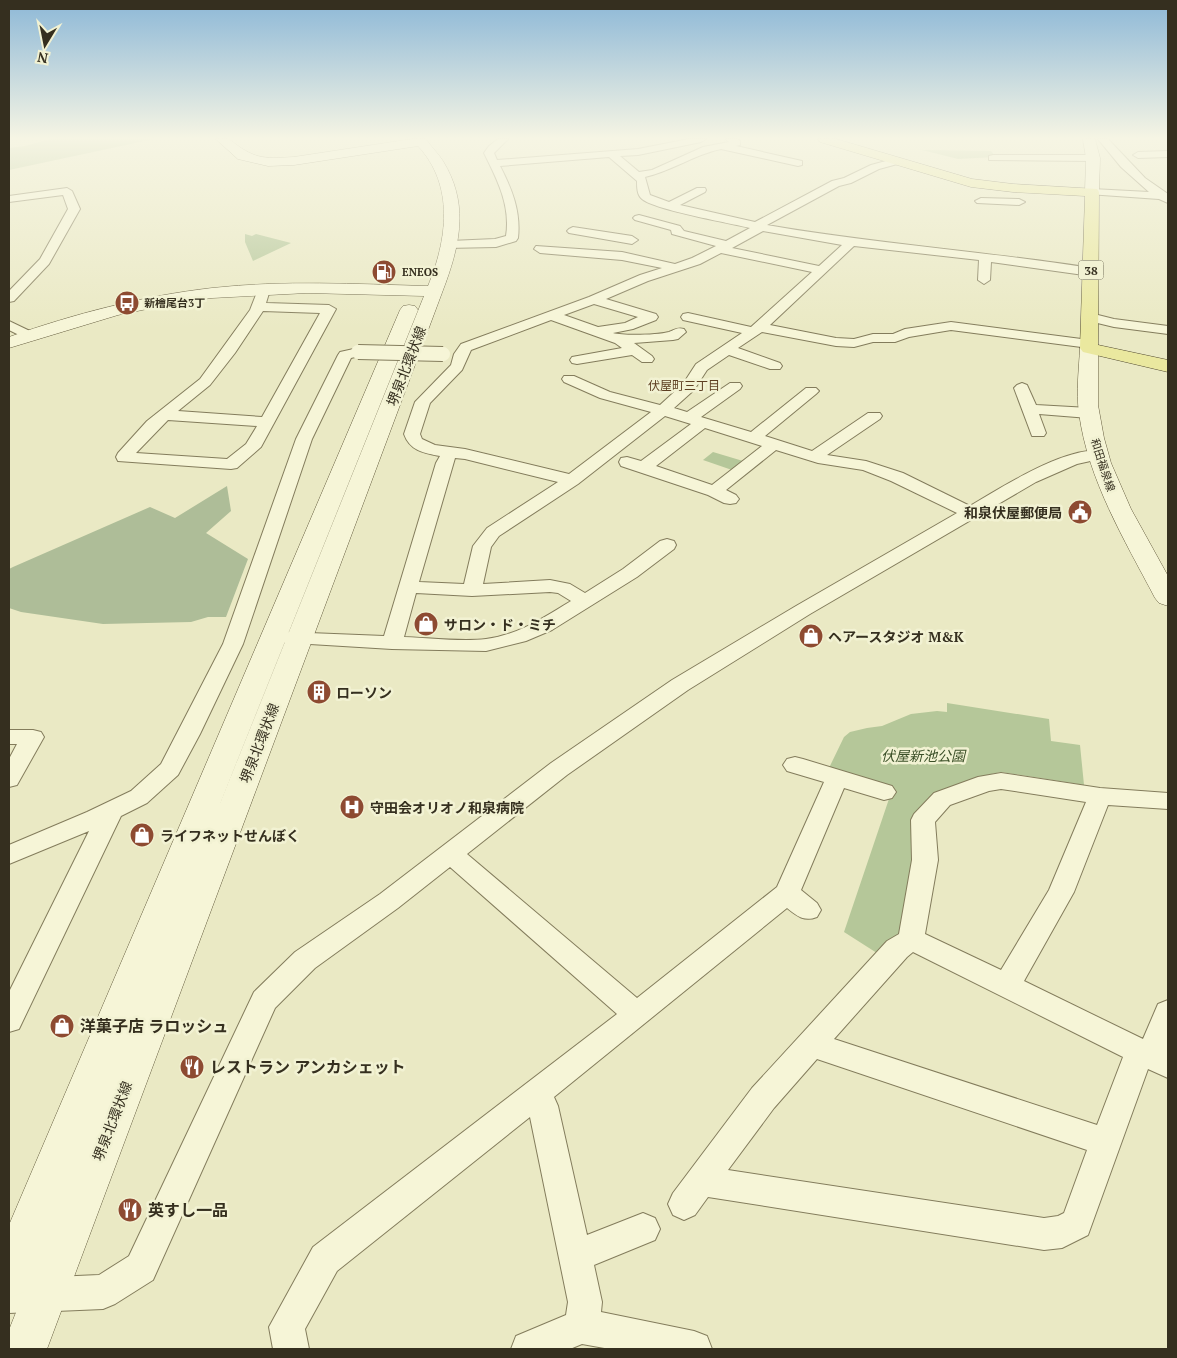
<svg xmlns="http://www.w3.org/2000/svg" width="1177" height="1358" viewBox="0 0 1177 1358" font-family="'PT Serif','Noto Sans JP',serif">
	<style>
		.green { fill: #b5c799 }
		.cemetery { fill: #aebd98 }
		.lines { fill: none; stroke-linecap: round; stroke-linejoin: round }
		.street-casing { stroke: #837c5c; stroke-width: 2 }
		.secondary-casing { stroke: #655d3f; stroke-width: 1 }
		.primary-casing { stroke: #514930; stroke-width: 1 }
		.street { fill: #f6f5d7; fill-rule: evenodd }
		.secondary { fill: #f6f5d7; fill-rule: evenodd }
		.primary { fill: #eae89f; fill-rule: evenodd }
		.street-bridge-casing { stroke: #837c5c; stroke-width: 16; stroke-linecap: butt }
		.street-bridge { stroke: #f6f5d7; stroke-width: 14 }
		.labels { text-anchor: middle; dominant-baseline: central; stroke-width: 5; stroke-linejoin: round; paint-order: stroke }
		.far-poi-label { font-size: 11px; font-weight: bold; fill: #352f1f; stroke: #f2f2d3; text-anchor: start }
		.far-street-label { font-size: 11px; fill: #352f1f; stroke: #f2f2d3 }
		.shield { fill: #f2f2d3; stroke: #6e6a55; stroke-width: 1 }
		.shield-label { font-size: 12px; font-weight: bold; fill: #352f1f }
		.far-neighbourhood-label { font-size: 12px; fill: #5e3f22; stroke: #f2f2d3 }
		.street-label { font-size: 14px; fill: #352f1f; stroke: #f2f2d3 }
		.poi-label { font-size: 14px; font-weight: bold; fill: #352f1f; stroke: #f2f2d3; text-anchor: start }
		.park-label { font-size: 14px; font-style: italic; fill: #3a4f27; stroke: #f2f2d3 }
		.near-poi-label { font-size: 16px; font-weight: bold; fill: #352f1f; stroke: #f2f2d3; text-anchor: start }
	</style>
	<rect width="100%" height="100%" fill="#eae9c4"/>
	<!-- green -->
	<path class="green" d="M 50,139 L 154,139 L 9,170 L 9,148 L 25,146 Z
		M 922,150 L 991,151 L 996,157 L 958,159 Z
		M 245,234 L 252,236 L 256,234 L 291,243 L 253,261 L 245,242 Z
		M 713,452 L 743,461 L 732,470 L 703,460 Z
		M 947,703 L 1049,719 L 1051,741 L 1080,745 L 1084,785 L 1001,772 L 987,775 L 934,797 L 914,864 L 904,930 L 880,955 L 844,932 L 893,787 L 829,768 L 844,737 L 850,732 L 867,728 L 882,726 L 911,714 L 937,711 L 947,712 Z"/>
	<!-- cemetery -->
	<path class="cemetery" d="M 227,486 L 231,511 L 206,533 L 248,559 L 226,617 L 208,617 L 191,622 L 103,624 L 21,612 L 9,608 L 9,569 L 13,567 L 150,507 L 175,518 Z"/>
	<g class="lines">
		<defs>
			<path id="street" d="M 498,139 L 508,139 L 494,153 L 497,160 L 638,149 L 689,139 L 706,139 L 701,142 L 638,155 L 620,156 L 639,172 L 652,170 L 703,147 L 729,142 L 726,139 L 737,139 L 740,141 L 740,145 L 736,146 L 802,161 L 802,165 L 798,166 L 721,149 C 695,154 672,171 645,177 L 650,195 L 669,202 L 697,188 L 705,188 L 706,190 L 705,192 L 680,205 L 755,222 L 832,181 L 844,178 L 871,165 L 897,158 L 901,159 L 901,163 L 879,169 L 851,183 L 839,186 L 767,225 C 875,244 983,251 1091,268 L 1097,272 L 1091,276 L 991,262 L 990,280 L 984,284 L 978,280 L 979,260 L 854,246 L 770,325 L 836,338 L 854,339 L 873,334 L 893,334 L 905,329 L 951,322 L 1089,340 L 1094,341 L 1096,344 L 1094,347 L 1089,348 L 951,330 L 909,337 L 895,342 L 873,342 L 854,347 L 836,346 L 762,332 L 738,348 L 780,363 L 782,366 L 780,369 L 770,369 L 729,355 L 707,370 L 694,390 L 674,408 L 687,412 L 730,383 L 740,383 L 742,386 L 740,389 L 701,417 L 751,432 L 806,388 L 816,388 L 819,391 L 816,394 L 765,436 L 812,451 L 868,413 L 880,413 L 882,416 L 880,419 L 827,455 L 866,461 L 903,473 L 970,506 C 999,489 1070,443 1104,452 L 1106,455 L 1104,458 L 1077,464 L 1036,482 L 810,614 L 688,690 L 567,775 L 467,854 L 637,998 L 777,887 L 824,782 L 787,771 L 783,765 L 787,759 L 795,757 L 803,759 L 892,786 L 896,792 L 892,798 L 884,800 L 844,788 L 801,890 L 817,903 L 821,910 L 817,917 C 804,922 797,916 787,908 L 554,1097 L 558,1106 L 587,1235 L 643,1213 L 655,1218 L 660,1229 L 655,1240 L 594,1265 L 602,1302 L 601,1312 L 694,1331 L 707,1336 L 712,1349 L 610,1349 L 582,1344 L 570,1349 L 511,1349 L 516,1336 L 566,1315 L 568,1302 L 530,1117 L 337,1271 L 305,1329 L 309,1349 L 273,1349 L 269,1327 L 313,1247 L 617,1014 L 450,867 L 398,908 L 315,968 L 275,1008 L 153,1280 L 115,1304 L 103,1309 L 9,1313 L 9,1279 L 99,1275 L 129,1256 L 254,992 L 295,952 L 380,894 L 551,763 L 672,680 L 796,606 L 957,513 L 891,481 L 863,470 L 818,463 L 776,450 L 726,490 L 736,495 L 739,499 L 736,503 L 730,504 L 724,503 L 708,495 L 621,466 L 619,462 L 621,458 L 627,457 L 641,461 L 691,424 L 665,416 L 578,484 L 499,536 L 491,547 L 483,584 L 550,580 L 570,584 L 585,593 L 623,569 L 660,541 L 667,539 L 674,541 L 676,545 L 674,549 L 637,577 L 552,630 L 526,641 L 486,651 L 392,649 L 277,642 L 274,638 L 277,634 L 284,632 L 384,636 L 436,463 L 440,456 C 424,453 410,451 404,434 L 415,402 L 451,365 L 454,354 L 461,344 L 589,297 L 640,275 L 662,268 L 622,260 L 540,253 L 534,249 L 536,246 L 622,252 L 675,264 L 692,258 L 716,246 L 672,234 L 671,230 L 635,220 L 633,218 L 635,216 L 639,215 L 680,226 L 684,231 L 726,241 L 750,228 C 730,223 655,210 642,199 C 637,195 637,187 637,181 L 609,157 L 500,166 C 512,189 521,212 518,238 L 516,241 L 496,247 L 446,248 L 444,245 L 450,241 L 495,239 L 506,236 C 511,206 497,179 484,153 L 489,146 ZM 763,231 L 842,245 L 819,266 L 732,248 ZM 721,253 L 812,272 L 751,327 L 688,313 L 683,314 L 681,317 L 683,320 L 742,333 L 696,364 L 683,384 L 660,405 L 610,392 L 574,376 L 564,376 L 562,379 L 564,382 L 600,398 L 651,412 L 569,474 L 465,449 L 435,445 L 422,439 L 420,434 L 430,403 L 462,370 L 471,350 L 551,320 L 615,343 L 622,348 L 572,357 L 570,360 L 572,363 L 577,364 L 632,355 L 642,362 L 652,362 L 654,359 L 652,356 L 634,343 L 673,340 L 678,339 L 686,332 L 684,329 C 677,327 675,330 669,332 C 658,335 623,336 613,333 L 633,329 L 656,320 L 658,317 L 656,314 L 606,299 L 648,281 L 700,264 ZM 594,304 L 638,317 L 625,323 L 598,327 L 564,315 ZM 705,428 L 762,446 L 712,485 L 656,466 ZM 455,458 L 465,459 L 558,482 L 487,528 L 473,546 L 464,584 L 419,582 ZM 550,592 L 558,593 L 571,601 C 545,617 518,635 486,639 C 461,642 430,638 404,637 L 416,593 L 472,596 Z
				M 1098,139 L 1108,139 L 1145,178 L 1168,194 L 1168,203 L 1159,199 L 1088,194 L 1087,192 L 1092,189 L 1149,192 L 1121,167 Z
				M 1168,151 L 1168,157 L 1138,158 L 1133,155 L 1138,152 Z
				M 993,155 L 1093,155 L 1098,158 L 1093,161 L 989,160 L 989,156 Z
				M 67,188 L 72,191 L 80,209 L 49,264 L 14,301 L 9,302 L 9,291 L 40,259 L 68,209 L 63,195 L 9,202 L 9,196 Z
				M 981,198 L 1019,199 L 1025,202 L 1019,205 L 977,203 L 975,201 Z
				M 573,227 L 632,236 L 638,240 L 632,244 L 569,233 L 567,231 L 569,229 Z
				M 264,286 L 270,290 L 266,303 L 329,305 L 336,309 L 261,447 L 237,468 L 231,469 L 118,461 L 116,457 L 118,453 L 147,421 L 200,379 L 250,310 L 259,287 ZM 263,311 L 320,313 L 262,417 L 178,411 L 210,385 L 235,353 ZM 168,420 L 257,426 L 246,444 L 227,459 L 136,453 Z
				M 1090,313 L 1114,319 L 1168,326 L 1168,334 L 1114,327 L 1085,320 L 1083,317 Z
				M 9,321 L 34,333 L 36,336 L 29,340 L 9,330 Z
				M 358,348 L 363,349 L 365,352 L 363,355 L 351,358 L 312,439 L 243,644 L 200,734 L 178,775 L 147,803 L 121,816 L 19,1029 L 9,1032 L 9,992 L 89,831 L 9,864 L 9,845 L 87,812 L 131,791 L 161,764 L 223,644 L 296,439 L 338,355 L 340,352 Z
				M 1022,383 L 1027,385 L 1036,405 L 1089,408 L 1095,410 L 1097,413 L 1095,416 L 1089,418 L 1039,414 L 1046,433 L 1044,436 L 1032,436 L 1014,388 L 1017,385 Z
				M 9,730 L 33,730 L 41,732 L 44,737 L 17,785 L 9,787 L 9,759 L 17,744 L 9,744 Z
				M 1001,773 L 1100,788 L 1168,793 L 1168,809 L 1108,805 L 1074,892 L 1024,981 L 1143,1039 L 1158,1004 L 1168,1000 L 1168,1078 L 1148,1069 L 1088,1235 L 1062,1248 L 1044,1250 L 708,1197 L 695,1215 L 684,1220 L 673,1215 L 668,1204 L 673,1193 L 752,1088 L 887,941 L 899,934 L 912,860 L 911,820 L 914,814 L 934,793 L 978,777 ZM 1001,789 L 1086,802 L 1049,890 L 1001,970 L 925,934 L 938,860 L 935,822 L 950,805 L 989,791 ZM 913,952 L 1123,1057 L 1097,1125 L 834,1039 L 907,957 ZM 817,1059 L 1087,1150 L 1064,1213 L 1058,1216 L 1044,1218 L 728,1170 L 774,1108 Z"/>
			<path id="secondary" d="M 216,139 L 229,139 C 254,159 262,159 294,157 L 412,139 L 426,139 C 431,147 438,153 443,161 C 468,202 461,240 446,282 L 47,1349 L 9,1349 L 9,1330 L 24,1292 L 9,1298 L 9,1225 L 400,310 L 403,306 L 409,305 L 415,306 L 418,310 L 205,841 L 424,296 L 307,293 L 212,298 L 181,302 L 118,315 L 9,348 L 9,337 C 74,314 142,296 212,288 C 283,280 356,284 428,286 C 447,240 455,186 418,146 L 294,165 L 268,166 L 238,159 Z
				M 1083,139 L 1095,139 L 1100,158 L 1099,192 L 1092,196 L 1085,192 L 1086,158 Z
				M 1089,342 L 1095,344 L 1098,348 L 1098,405 L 1104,438 L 1111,463 L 1131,509 L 1168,576 L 1168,606 L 1159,603 L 1155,598 C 1124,539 1088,480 1079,413 C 1076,391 1079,369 1080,348 L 1083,344 Z"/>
			<path id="primary" d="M 818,139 L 836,139 L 972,179 L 1013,184 L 1097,189 L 1099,192 L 1098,345 L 1168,360 L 1168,372 L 1083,352 L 1080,348 L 1085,196 L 1013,192 L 971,187 L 820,142 Z"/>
		</defs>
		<!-- street casing -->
		<use href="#street" class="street-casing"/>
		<!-- secondary casing -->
		<use href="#secondary" class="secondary-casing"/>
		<!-- primary casing -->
		<use href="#primary" class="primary-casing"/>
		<!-- street -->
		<use href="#street" class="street"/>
		<!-- secondary -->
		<use href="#secondary" class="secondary"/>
		<!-- primary -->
		<use href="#primary" class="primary"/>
		<defs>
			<path id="street-bridge" d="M 358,352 L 443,354"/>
		</defs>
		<!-- street-bridge casing -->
		<use href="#street-bridge" class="street-bridge-casing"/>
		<!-- street-bridge -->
		<use href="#street-bridge" class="street-bridge"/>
	</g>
	<!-- sky -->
	<linearGradient id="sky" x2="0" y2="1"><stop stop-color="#8db8d7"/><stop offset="0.42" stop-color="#f6f5e4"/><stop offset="1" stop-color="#f6f5e4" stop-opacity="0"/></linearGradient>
	<rect width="1177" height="329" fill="url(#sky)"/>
	<!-- icons -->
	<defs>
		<symbol id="fuel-disc" viewBox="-11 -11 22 22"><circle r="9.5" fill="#8d4a31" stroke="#f2f2d3"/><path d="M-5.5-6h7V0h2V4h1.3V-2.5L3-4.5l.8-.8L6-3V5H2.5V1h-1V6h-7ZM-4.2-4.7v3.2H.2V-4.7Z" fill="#fff"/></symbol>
		<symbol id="bus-disc" viewBox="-11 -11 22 22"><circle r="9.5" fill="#8d4a31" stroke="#f2f2d3"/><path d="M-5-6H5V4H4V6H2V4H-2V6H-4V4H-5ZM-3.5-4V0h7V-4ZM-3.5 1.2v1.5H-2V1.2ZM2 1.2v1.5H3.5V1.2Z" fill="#fff"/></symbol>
		<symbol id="civic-disc" viewBox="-11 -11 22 22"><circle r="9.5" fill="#8d4a31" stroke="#f2f2d3"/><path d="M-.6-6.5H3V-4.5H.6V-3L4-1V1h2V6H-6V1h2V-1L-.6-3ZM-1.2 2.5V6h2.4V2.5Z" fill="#fff"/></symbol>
		<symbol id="shop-disc" viewBox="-11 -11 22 22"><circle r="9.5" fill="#8d4a31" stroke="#f2f2d3"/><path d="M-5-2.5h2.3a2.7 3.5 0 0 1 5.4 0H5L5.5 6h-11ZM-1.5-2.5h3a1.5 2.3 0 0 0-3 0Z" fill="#fff"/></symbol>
		<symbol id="building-disc" viewBox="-11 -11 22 22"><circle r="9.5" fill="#8d4a31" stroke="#f2f2d3"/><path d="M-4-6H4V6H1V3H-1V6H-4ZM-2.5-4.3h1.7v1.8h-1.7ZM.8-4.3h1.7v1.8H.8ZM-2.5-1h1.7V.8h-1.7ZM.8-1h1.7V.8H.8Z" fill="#fff"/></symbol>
		<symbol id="hospital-disc" viewBox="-11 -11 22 22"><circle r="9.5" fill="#8d4a31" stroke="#f2f2d3"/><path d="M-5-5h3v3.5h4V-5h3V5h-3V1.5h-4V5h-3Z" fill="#fff"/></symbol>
		<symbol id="restaurant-disc" viewBox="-11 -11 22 22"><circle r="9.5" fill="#8d4a31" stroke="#f2f2d3"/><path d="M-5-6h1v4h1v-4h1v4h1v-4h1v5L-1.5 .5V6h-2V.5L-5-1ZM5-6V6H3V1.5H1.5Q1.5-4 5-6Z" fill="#fff"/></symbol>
	</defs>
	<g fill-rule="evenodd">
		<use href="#fuel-disc" x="370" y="258" width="28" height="28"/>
		<use href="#bus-disc" x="113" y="289" width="28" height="28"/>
		<use href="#civic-disc" x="1066" y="498" width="28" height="28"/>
		<use href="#shop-disc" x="412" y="610" width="28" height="28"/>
		<use href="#shop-disc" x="797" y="622" width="28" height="28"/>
		<use href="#building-disc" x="305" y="678" width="28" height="28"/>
		<use href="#hospital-disc" x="338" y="793" width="28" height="28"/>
		<use href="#shop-disc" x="128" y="821" width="28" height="28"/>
		<use href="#shop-disc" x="48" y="1012" width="28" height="28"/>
		<use href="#restaurant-disc" x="178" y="1053" width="28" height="28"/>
		<use href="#restaurant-disc" x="116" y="1196" width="28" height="28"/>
	</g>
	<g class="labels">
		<!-- far-poi labels -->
		<g class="far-poi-label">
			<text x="402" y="272">ENEOS</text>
			<text x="144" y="303">新檜尾台3丁</text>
		</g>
		<!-- far-street labels -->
		<g class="far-street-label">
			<text transform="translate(1103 465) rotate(72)">和田福泉線</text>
		</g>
		<!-- shield labels -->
		<rect class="shield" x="1078.5" y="260.5" width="25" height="19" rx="4"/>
		<g class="shield-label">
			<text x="1091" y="270">38</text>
		</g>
		<!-- far-neighbourhood labels -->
		<g class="far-neighbourhood-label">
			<text x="684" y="385">伏屋町三丁目</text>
		</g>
		<!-- street labels -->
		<g class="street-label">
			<text transform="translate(406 366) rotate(-69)">堺泉北環状線</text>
			<text transform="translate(259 743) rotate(-69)">堺泉北環状線</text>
			<text transform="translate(112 1121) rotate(-69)">堺泉北環状線</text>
		</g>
		<!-- poi labels -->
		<g class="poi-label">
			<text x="1062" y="512" text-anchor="end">和泉伏屋郵便局</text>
			<text x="444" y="624">サロン・ド・ミチ</text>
			<text x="828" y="636">ヘアースタジオ M&amp;K</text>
			<text x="336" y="692">ローソン</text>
			<text x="370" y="807">守田会オリオノ和泉病院</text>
			<text x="160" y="835">ライフネットせんぼく</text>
		</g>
		<!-- park labels -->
		<g class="park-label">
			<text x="923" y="755">伏屋新池公園</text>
		</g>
		<!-- near-poi labels -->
		<g class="near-poi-label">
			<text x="80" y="1026">洋菓子店 ラロッシュ</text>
			<text x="210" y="1067">レストラン アンカシェット</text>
			<text x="148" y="1210">英すし一品</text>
		</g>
	</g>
	<!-- border -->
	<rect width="1177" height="1358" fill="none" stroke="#352f1f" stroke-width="20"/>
	<!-- north arrow -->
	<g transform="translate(45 45) rotate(190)" stroke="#f2f2d3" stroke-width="4" paint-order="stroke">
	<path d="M0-4L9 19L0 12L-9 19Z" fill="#352f1f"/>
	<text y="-8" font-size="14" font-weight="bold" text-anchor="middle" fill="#352f1f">N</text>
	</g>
</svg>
